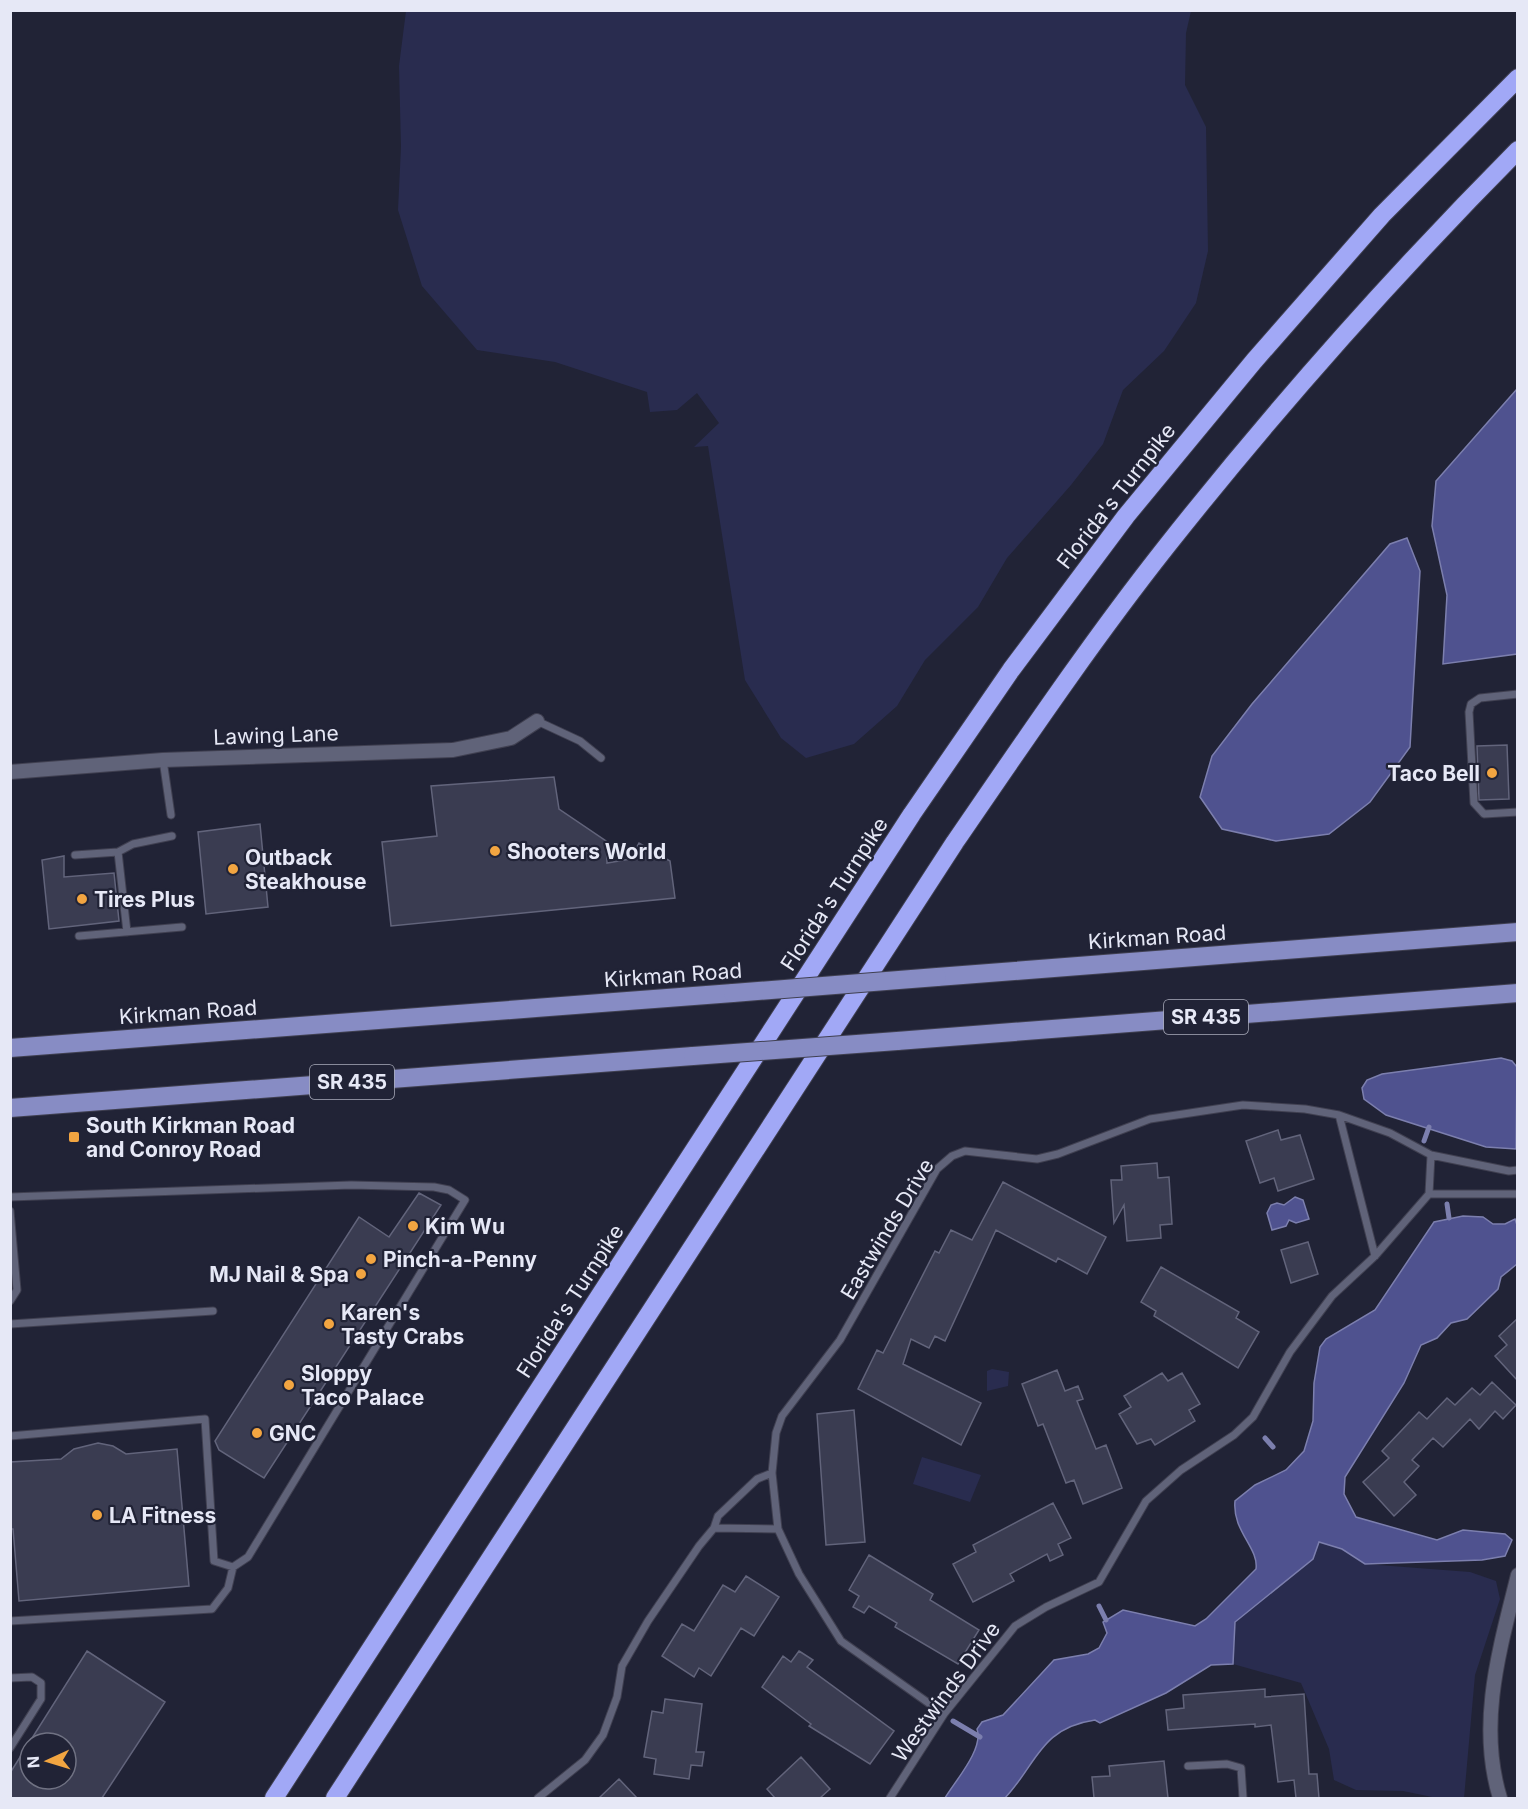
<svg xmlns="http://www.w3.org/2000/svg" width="1528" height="1809" viewBox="0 0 1528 1809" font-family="Inter,sans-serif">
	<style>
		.green { fill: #292c4f }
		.water { fill: #4f528f; stroke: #7c7fae; stroke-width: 1.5 }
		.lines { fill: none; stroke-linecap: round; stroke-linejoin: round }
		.stream { stroke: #7c7fae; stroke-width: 5 }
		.building { fill: #3a3c51; stroke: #62647b; stroke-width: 1.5; fill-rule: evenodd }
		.lane-casing { stroke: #404051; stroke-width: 9 }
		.street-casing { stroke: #404051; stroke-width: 16 }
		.primary-casing { stroke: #404051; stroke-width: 20 }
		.highway-casing { stroke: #404051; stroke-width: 20 }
		.lane { stroke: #606379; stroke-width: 7 }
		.street { stroke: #606379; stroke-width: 14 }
		.primary { stroke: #878cc4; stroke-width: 18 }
		.highway { stroke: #a1a8f6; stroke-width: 18 }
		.primary-bridge-casing { stroke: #404051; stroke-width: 20; stroke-linecap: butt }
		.primary-bridge { stroke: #878cc4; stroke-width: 18 }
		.poi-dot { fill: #f2a541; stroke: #212336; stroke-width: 2 }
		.labels { text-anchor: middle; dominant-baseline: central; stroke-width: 4.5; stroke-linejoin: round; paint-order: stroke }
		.shield { fill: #212336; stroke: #abadbc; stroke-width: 1.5 }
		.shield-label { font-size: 20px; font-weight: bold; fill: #e6e8f6 }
		.street-label { font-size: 21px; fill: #e6e8f6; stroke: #212336 }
		.poi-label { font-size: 21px; font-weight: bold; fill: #e6e8f6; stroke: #212336; text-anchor: start }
	</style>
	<rect width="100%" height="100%" fill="#212336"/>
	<!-- green -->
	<path class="green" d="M 406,11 L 1191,11 L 1186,33 L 1185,85 L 1206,127 L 1208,251 L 1196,303 L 1164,351 L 1123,390 L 1103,444 L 1071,485 L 1007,558 L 978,607 L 925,660 L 897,706 L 854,744 L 806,758 L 781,738 L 745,680 L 708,446 L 694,447 L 719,423 L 697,393 L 677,410 L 650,412 L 647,392 L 555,362 L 477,350 L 422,286 L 398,210 L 401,147 L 399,66 Z
		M 992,1369 L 1009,1372 L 1008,1386 L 987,1391 L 987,1371 Z
		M 922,1457 L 981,1475 L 970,1502 L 913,1484 Z
		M 1319,1542 L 1342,1549 L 1365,1564 L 1470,1572 L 1496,1581 L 1500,1599 L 1475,1675 L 1464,1798 L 1437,1798 L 1403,1791 L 1356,1790 L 1334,1780 L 1329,1749 L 1301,1683 L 1233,1664 L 1235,1622 Z"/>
	<!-- water -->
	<path class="water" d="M 1517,389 L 1517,654 L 1443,664 L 1447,595 L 1432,526 L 1436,481 Z
		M 1407,538 L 1420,571 L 1410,747 L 1370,802 L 1329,834 L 1276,841 L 1222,829 L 1200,797 L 1212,756 L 1252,704 L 1390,544 Z
		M 1501,1058 L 1512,1061 L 1517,1067 L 1516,1149 L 1486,1147 L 1386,1115 L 1364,1099 L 1362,1088 L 1367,1080 L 1382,1074 Z
		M 1295,1197 L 1303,1200 L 1309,1219 L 1296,1223 L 1289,1220 L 1286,1226 L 1272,1230 L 1267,1213 L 1271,1205 L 1277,1203 L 1284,1205 Z
		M 1463,1216 L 1483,1217 L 1493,1224 L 1505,1224 L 1515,1219 L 1517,1225 L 1517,1264 L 1501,1277 L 1498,1289 L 1467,1319 L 1451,1323 L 1437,1338 L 1421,1345 L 1404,1383 L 1345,1477 L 1344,1494 L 1356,1517 L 1437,1540 L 1463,1530 L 1505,1534 L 1512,1540 L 1505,1556 L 1482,1560 L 1365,1564 L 1342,1549 L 1319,1542 L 1313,1559 L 1235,1622 L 1233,1664 L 1211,1665 L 1166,1693 L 1100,1723 L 1095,1720 C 1040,1728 1037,1764 1005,1798 L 945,1798 C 955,1781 984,1749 977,1729 L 982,1722 L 1003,1715 L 1054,1660 L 1088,1654 L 1099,1648 L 1107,1633 L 1103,1622 L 1123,1610 L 1195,1626 L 1206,1619 L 1256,1569 C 1259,1548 1232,1531 1235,1501 L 1255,1485 L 1286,1470 L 1304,1451 L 1313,1421 L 1314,1383 L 1320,1347 L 1326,1339 L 1375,1310 L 1434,1222 Z"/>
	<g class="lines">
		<!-- stream -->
		<path class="stream" d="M 1424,1141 L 1429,1127
			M 1447,1204 L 1449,1218
			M 1265,1438 L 1273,1447
			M 1099,1606 L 1106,1620
			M 953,1721 L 980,1737"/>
	</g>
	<!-- building -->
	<path class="building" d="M 1507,745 L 1509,799 L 1479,800 L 1477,746 Z
		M 554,777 L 559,809 L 606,841 L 607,863 L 630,859 L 639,843 L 670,861 L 675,898 L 391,926 L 382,842 L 437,836 L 431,786 Z
		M 260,824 L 268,907 L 206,914 L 198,832 Z
		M 64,856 L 64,877 L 114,873 L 119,921 L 49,929 L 42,860 Z
		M 1278,1130 L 1281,1140 L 1300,1135 L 1314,1179 L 1278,1191 L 1274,1178 L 1260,1183 L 1246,1141 Z
		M 1157,1163 L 1158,1178 L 1169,1177 L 1172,1224 L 1160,1225 L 1161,1238 L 1127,1241 L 1124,1205 L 1114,1223 L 1111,1180 L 1122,1180 L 1121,1166 Z
		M 1003,1182 L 1106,1237 L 1087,1274 L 1058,1258 L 1056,1262 L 996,1230 L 945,1341 L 935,1336 L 929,1348 L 911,1339 L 903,1364 L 981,1403 L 961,1445 L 858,1389 L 877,1350 L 883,1353 L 935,1251 L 939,1253 L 951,1230 L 972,1240 Z
		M 419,1193 L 441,1205 L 264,1478 L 219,1450 L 215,1441 L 359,1217 L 389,1237 Z
		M 1308,1242 L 1318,1274 L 1291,1283 L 1281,1250 Z
		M 1161,1267 L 1239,1312 L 1236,1318 L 1259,1332 L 1238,1368 L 1154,1316 L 1156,1311 L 1141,1302 Z
		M 1518,1318 L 1518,1381 L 1495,1356 L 1507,1345 L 1499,1336 Z
		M 1057,1370 L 1065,1391 L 1078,1386 L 1083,1399 L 1077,1401 L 1096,1449 L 1106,1445 L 1122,1488 L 1083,1504 L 1074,1480 L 1066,1483 L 1043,1424 L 1038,1426 L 1022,1384 Z
		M 1162,1373 L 1168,1381 L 1182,1373 L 1200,1404 L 1189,1410 L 1195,1421 L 1155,1445 L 1151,1439 L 1137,1444 L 1119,1414 L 1131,1407 L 1124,1396 Z
		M 1492,1382 L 1516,1405 L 1503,1419 L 1495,1411 L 1479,1429 L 1470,1419 L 1443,1447 L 1433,1438 L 1412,1460 L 1419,1466 L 1404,1482 L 1416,1495 L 1394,1516 L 1363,1482 L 1389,1458 L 1382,1451 L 1419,1412 L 1427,1419 L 1447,1398 L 1455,1405 L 1472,1388 L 1480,1395 Z
		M 854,1410 L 865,1542 L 826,1545 L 817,1414 Z
		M 98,1443 L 113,1446 L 126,1454 L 177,1449 L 189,1586 L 19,1601 L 13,1529 L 10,1529 L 10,1462 L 61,1459 L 74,1449 Z
		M 1053,1503 L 1071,1538 L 1058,1544 L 1063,1555 L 1050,1561 L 1047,1554 L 1010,1574 L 1014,1581 L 973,1602 L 953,1564 L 976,1552 L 973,1545 Z
		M 869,1555 L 933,1594 L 930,1600 L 979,1630 L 958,1664 L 895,1627 L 897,1623 L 869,1606 L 864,1613 L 853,1607 L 859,1596 L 849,1590 Z
		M 746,1576 L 779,1597 L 754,1636 L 741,1628 L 711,1676 L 699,1668 L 694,1677 L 662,1656 L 682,1624 L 694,1631 L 723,1585 L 735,1592 Z
		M 87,1651 L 165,1702 L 102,1798 L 10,1798 L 10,1773 ZM 30,1743 L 66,1743 L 66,1779 L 30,1779 Z
		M 799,1651 L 813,1660 L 807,1667 L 894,1731 L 870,1764 L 809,1726 L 811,1724 L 762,1687 L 783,1656 L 791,1662 Z
		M 1265,1689 L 1265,1697 L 1304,1694 L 1309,1774 L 1317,1774 L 1319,1798 L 1296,1798 L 1294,1780 L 1278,1782 L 1271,1725 L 1255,1727 L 1255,1724 L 1168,1730 L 1166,1710 L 1184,1708 L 1183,1695 Z
		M 665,1699 L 702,1704 L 696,1752 L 704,1752 L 702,1766 L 691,1765 L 689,1779 L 654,1774 L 656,1759 L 644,1757 L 652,1711 L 663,1713 Z
		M 801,1757 L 830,1789 L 820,1798 L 775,1798 L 767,1789 Z
		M 1164,1761 L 1168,1798 L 1094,1798 L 1092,1777 L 1110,1776 L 1109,1766 Z
		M 619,1779 L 637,1798 L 599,1798 Z"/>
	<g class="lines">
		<defs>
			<path id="lane" d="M 1518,694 L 1480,698 L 1471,704 L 1469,712 L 1474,803 L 1484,814 L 1518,812
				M 537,721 L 580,741 L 601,758
				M 163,760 L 171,815
				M 75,855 L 118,852
				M 127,932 L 118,852 L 133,844 L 172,836
				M 79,936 L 182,927
				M 1339,1115 L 1375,1256
				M 1429,1194 L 1518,1194
				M 1429,1194 L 1431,1155
				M 10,1197 L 351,1185 L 434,1187 L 449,1190 L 465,1200 L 248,1557 L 233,1567 L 214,1561 L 205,1419 L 10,1436
				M 10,1211 L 17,1290 L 10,1301
				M 10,1324 L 213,1311
				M 714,1528 L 778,1529
				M 10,1621 L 212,1609 L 228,1588 L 233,1567
				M 10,1678 L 32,1677 L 41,1683 L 41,1699 L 10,1748
				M 944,1714 L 841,1641 L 799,1574 L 778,1529 L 772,1473 L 776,1433 L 782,1416 L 840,1340 L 937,1169 L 952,1156 L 965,1151 L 1037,1159 L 1058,1154 L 1150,1119 L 1243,1105 L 1305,1109 L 1339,1115 L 1390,1133 L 1431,1155 L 1509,1171 L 1518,1170
				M 1188,1766 L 1227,1764 L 1241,1768 L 1243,1798
				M 538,1798 L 585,1760 L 603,1735 L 617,1697 L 622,1666 L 648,1621 L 699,1546 L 714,1528 L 718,1516 L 757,1479 L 772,1473
				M 890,1798 L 944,1714 L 1015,1626 L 1046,1607 L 1099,1582 L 1146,1501 L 1181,1470 L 1234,1435 L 1253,1417 L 1290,1352 L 1332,1296 L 1375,1256 L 1429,1194"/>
			<path id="street" d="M 10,772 L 163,760 L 453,750 L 511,738 L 537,721
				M 1500,1798 C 1477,1723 1500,1648 1518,1575"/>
			<path id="primary" d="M 937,977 L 1518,932
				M 897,1041 L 1518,993
				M 10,1048 L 733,993
				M 10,1108 L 693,1056"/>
			<path id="highway" d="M 274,1798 L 912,814 L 1011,670 L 1126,516 L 1254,361 L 1382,215 L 1518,78
				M 335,1798 L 955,842 C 1023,743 1091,642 1166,547 C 1276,408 1393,276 1518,150"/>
		</defs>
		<!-- lane casing -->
		<use href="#lane" class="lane-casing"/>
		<!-- street casing -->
		<use href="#street" class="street-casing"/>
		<!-- primary casing -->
		<use href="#primary" class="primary-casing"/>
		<!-- highway casing -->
		<use href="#highway" class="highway-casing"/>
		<!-- lane -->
		<use href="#lane" class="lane"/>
		<!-- street -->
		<use href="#street" class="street"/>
		<!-- primary -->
		<use href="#primary" class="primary"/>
		<!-- highway -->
		<use href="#highway" class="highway"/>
		<defs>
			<path id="primary-bridge" d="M 733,993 L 937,977
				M 693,1056 L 897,1041"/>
		</defs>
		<!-- primary-bridge casing -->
		<use href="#primary-bridge" class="primary-bridge-casing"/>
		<!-- primary-bridge -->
		<use href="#primary-bridge" class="primary-bridge"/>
	</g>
	<!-- markers -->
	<g class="poi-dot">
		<circle cx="1492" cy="773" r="6"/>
		<circle cx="495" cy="851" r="6"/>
		<circle cx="233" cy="869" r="6"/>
		<circle cx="82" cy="899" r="6"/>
		<rect x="68" y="1131" width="12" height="12" rx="3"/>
		<circle cx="413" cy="1226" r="6"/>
		<circle cx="371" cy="1259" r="6"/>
		<circle cx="361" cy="1274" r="6"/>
		<circle cx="329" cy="1324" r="6"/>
		<circle cx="289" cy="1385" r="6"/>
		<circle cx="257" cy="1433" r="6"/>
		<circle cx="97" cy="1515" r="6"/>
	</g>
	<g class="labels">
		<!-- shield labels -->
		<g class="shield">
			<rect x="1164" y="1000" width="84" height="34" rx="4.5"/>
			<rect x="310" y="1065" width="84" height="34" rx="4.5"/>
		</g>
		<g class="shield-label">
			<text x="1206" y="1017">SR 435</text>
			<text x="352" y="1082">SR 435</text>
		</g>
		<!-- street labels -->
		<g class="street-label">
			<text transform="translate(1116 496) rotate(-52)">Florida's Turnpike</text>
			<text transform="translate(276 735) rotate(-2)">Lawing Lane</text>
			<text transform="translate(834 894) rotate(-57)">Florida's Turnpike</text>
			<text transform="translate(1157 937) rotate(-4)">Kirkman Road</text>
			<text transform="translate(673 975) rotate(-4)">Kirkman Road</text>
			<text transform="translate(188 1012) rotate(-4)">Kirkman Road</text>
			<text transform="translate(887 1229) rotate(-59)">Eastwinds Drive</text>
			<text transform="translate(570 1301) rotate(-57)">Florida's Turnpike</text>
			<text transform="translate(946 1692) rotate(-54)">Westwinds Drive</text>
		</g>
		<!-- poi labels -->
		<g class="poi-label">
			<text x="1480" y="773" text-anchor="end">Taco Bell</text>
			<text x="507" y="851">Shooters World</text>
			<text x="245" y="857">Outback<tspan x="245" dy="24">Steakhouse</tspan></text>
			<text x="94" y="899">Tires Plus</text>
			<text x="86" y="1125">South Kirkman Road<tspan x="86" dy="24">and Conroy Road</tspan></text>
			<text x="425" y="1226">Kim Wu</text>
			<text x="383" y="1259">Pinch-a-Penny</text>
			<text x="349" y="1274" text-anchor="end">MJ Nail &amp; Spa</text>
			<text x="341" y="1312">Karen's<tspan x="341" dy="24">Tasty Crabs</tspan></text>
			<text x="301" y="1373">Sloppy<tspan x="301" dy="24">Taco Palace</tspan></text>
			<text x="269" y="1433">GNC</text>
			<text x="109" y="1515">LA Fitness</text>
		</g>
	</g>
	<!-- border -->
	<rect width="1528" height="1809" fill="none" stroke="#e6e8f6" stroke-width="24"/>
	<!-- north arrow -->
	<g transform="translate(48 1761) rotate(266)"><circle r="28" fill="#212336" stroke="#707283" stroke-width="1.5"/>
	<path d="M0-4.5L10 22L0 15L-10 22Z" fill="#f2a541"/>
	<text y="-9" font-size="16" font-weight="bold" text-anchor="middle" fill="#e6e8f6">N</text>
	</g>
</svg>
